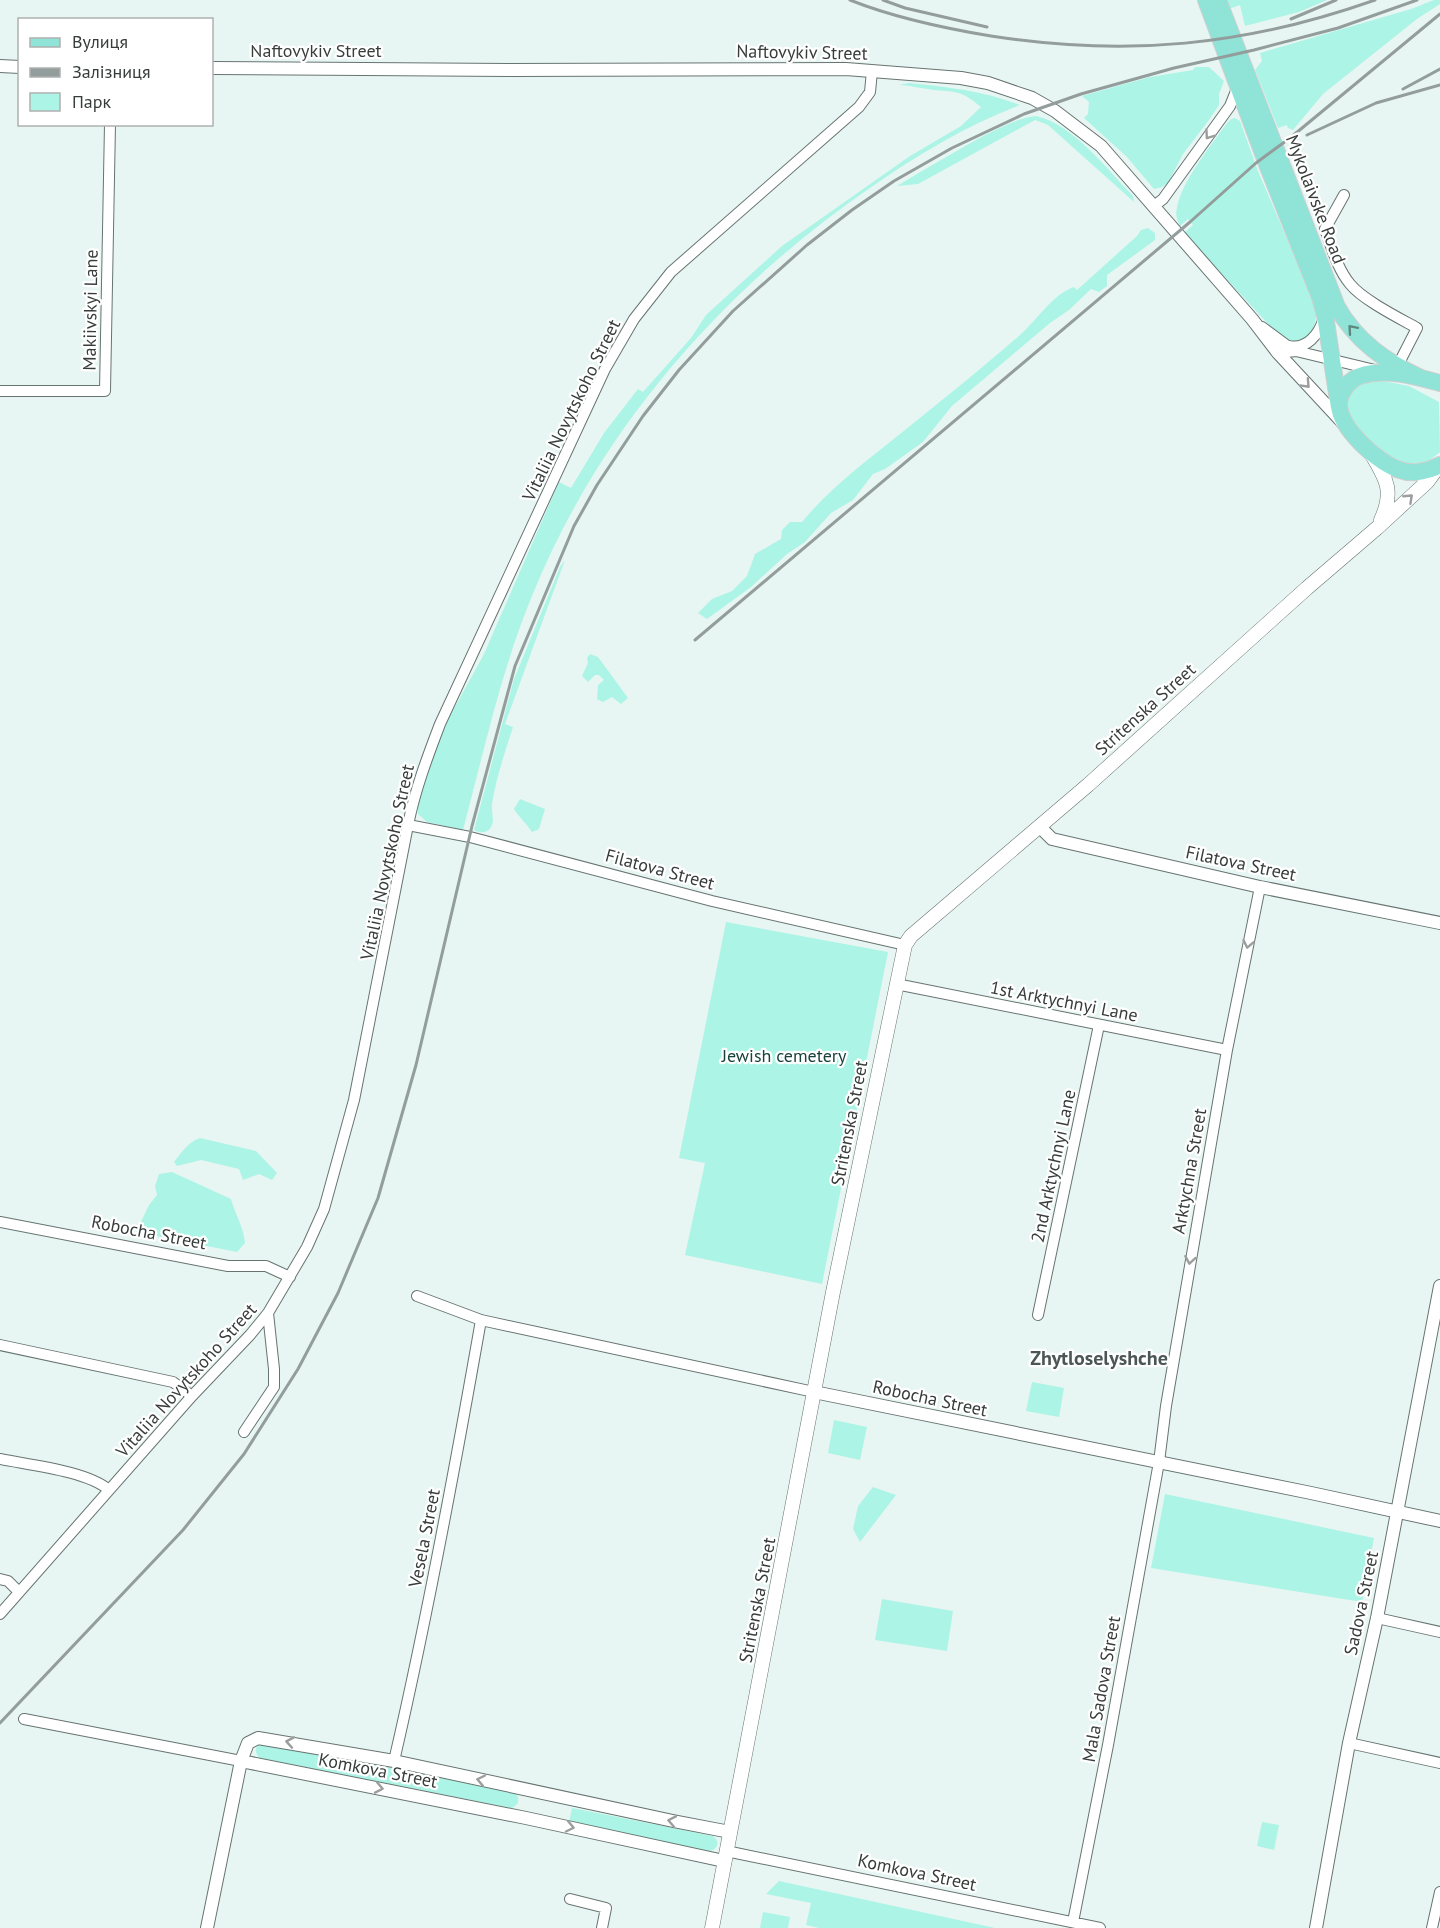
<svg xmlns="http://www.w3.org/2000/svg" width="1440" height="1928" viewBox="0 0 1440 1928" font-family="'PT Sans',sans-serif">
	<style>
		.green { fill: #acf4e6 }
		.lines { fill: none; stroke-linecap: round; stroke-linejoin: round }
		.minor-casing { stroke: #677471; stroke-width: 12 }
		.tertiary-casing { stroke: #677471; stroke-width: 14 }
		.secondary-casing { stroke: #677471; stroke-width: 15 }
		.primary-casing { stroke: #cfd0d0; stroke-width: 18 }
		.minor { stroke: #fff; stroke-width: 10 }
		.tertiary { stroke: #fff; stroke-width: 12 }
		.secondary { stroke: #fff; stroke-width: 14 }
		.primary { stroke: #8fe3d7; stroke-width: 16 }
		.rail { stroke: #939d9b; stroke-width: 3 }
		.oneway { stroke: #9b9e9d }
		.oneway2 { stroke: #5f8881 }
		.labels { text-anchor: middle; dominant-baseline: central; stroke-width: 4.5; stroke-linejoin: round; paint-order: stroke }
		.street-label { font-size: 18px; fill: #373d3b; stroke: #fff }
		.park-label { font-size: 18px; fill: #18433c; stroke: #fff }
		.neighbourhood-label { font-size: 20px; font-weight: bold; fill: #4b5754; stroke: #fff }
	</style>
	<rect width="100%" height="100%" fill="#e8f6f3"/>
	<!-- green -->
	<path class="green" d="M 1226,0 L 1327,0 L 1299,12 L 1245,26 L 1240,5 L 1229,9 Z
		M 1434,0 L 1440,0 L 1440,4 L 1417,19 L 1323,94 L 1293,130 L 1288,128 L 1287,125 L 1278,128 L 1255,70 L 1262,61 L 1260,53 L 1411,9 Z
		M 1195,67 L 1209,67 L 1224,81 L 1219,94 L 1219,105 L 1209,120 L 1183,154 L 1168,183 L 1162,187 L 1154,189 L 1127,157 L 1084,118 L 1088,114 L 1089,102 L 1082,96 L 1150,77 L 1193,70 Z
		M 909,83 C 948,87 984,91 1020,105 C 966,126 917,155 870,188 C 723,289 599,430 532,596 C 501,671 484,751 463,830 L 427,822 L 418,814 L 418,806 L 423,784 L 429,766 L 450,716 L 484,654 L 559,482 L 571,488 L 604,433 L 638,389 L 643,392 L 691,338 L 706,315 L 782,246 L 910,156 L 961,126 L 981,107 C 959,88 954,93 928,89 C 918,88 909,85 899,85 Z
		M 1036,116 C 1074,125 1106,168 1133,196 L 1134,202 L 1048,125 L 1035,120 L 918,184 L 897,186 C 925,169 954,152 983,136 C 1000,128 1017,118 1036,116 Z
		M 1235,118 L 1240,121 L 1258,171 L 1317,309 C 1316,331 1306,350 1281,338 L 1184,233 L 1193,225 L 1188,219 L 1180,226 C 1177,220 1175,214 1177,208 C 1181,182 1212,144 1227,123 L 1231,119 Z
		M 1148,228 L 1155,233 L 1155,240 L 1107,275 L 1107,286 L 1099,292 L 1091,289 L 1069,310 L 1050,323 L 952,406 L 923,442 L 885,469 L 873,474 L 853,500 L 831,513 L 805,542 L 787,554 L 751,587 L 707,619 L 698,613 L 712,599 L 732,591 L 747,576 L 755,554 L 781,539 L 782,530 L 790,522 L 802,522 C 830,488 866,461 900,434 C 941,401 981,369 1020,335 C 1037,320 1053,294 1074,287 L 1077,290 L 1137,236 L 1141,230 Z
		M 1368,378 L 1409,386 L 1439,402 L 1440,452 L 1427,462 L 1414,466 L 1388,461 L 1351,421 L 1346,401 L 1358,380 Z
		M 565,560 L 505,724 L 513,727 C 505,752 496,778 492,804 C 491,811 495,821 491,827 C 487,834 480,833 474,830 L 514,679 L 560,567 Z
		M 590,654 L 598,657 L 628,698 L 621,704 L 612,697 L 603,702 L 597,699 L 598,685 L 604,680 L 599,675 L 595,675 L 588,682 L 582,676 L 588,663 L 587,658 Z
		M 520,799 L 545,809 L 539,829 L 532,832 C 526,823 519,817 514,809 Z
		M 726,922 L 888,952 L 822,1284 L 685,1255 L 705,1163 L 679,1158 Z
		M 200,1138 L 256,1151 L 277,1173 L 272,1180 L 259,1174 L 243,1180 L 239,1169 L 201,1160 L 177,1166 L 174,1162 C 182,1152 188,1142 200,1138 Z
		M 172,1172 L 231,1199 C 235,1214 244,1228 245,1243 L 237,1252 L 136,1232 L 149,1205 L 157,1195 L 155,1186 L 159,1174 Z
		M 1032,1382 L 1064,1388 L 1059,1417 L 1026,1411 Z
		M 834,1420 L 867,1427 L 860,1460 L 828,1453 Z
		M 873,1487 L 896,1495 L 860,1542 L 853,1529 L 858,1506 Z
		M 1165,1494 L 1374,1538 L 1362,1602 L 1151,1568 Z
		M 882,1599 L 953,1611 L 947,1651 L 875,1640 Z
		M 264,1742 L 514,1792 C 521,1797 519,1806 511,1808 L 260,1758 C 253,1752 255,1745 264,1742 Z
		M 572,1808 L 713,1836 C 720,1841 718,1849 710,1851 L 569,1823 Z
		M 1262,1822 L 1279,1825 L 1274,1850 L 1257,1846 Z
		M 779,1881 L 995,1928 L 819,1928 L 806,1925 L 811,1903 L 766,1894 Z
		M 763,1912 L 790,1917 L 788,1928 L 760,1928 Z"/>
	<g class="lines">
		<defs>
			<path id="minor" d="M 1344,195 L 1325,229 C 1332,248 1337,268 1350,284 C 1363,300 1399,318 1417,328 L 1397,367
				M 1154,206 L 1163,199 L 1230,106 L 1238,86
				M 1262,327 L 1293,350
				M 1289,346 C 1307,350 1319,334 1324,318
				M 1278,353 L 1296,351 L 1375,370
				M 0,391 L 105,391 L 110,124
				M 408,825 L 470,837 L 712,901 L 905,945
				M 896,984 L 1227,1050
				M 0,1222 L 228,1266 L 266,1266 L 290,1277
				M 417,1296 L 481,1320 L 814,1392
				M 1038,1315 L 1099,1025
				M 0,1345 L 173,1382 L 192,1396
				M 244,1432 L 274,1387 L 274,1369 L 268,1313
				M 0,1459 C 30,1465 87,1471 109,1490
				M 0,1579 L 8,1581 L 19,1592
				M 0,1614 L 192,1396 L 250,1335 L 268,1313 L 307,1247 L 324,1209 L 354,1100 L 408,825 C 415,790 427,758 440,724 L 605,369 L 634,319 L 671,272 L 859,107 L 870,92 L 872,71
				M 1377,1618 L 1440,1632
				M 24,1719 L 241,1761
				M 1349,1743 L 1440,1763
				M 394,1761 C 428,1615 455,1468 481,1320
				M 726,1851 L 1100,1928
				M 570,1899 L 606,1908 L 602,1928
				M 1073,1922 L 1108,1745 L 1159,1462 L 1166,1406 L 1227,1050 L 1260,887
				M 1432,1928 L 1440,1892"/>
			<path id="tertiary" d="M 0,66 L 20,67
				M 212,68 L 509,70 L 846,69 L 961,78 L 988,83 L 1032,98 L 1055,111 L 1101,146 L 1252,319 L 1278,353 L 1343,423
				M 1040,827 L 1052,839 L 1260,887 L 1440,923
				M 814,1392 L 1311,1493 L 1440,1521
				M 241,1761 L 526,1818 L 724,1861
				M 207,1928 L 241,1761 L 248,1743 L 258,1738 L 394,1761 L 673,1821 L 730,1832
				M 1316,1928 L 1349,1743 L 1377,1618 L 1440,1286"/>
			<path id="secondary" d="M 1372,455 C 1387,480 1394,492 1381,520
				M 712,1928 L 833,1292 L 905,945 L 911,936 L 1088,785 L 1307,588 L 1377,528 L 1427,482 L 1439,466"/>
			<path id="primary" d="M 1206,0 L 1268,167 L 1320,297 L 1325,315 L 1339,407
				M 1218,0 L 1337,307 C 1356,341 1386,362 1421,378
				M 1440,383 C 1417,377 1387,368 1363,375 C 1350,378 1339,392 1339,405 C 1340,429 1379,464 1400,470 C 1413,475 1429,471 1440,465"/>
		</defs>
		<!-- minor casing -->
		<use href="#minor" class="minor-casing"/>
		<!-- tertiary casing -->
		<use href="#tertiary" class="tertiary-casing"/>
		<!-- secondary casing -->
		<use href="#secondary" class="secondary-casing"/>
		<!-- primary casing -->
		<use href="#primary" class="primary-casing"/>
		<!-- minor -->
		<use href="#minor" class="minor"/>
		<!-- tertiary -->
		<use href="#tertiary" class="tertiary"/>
		<!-- secondary -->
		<use href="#secondary" class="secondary"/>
		<!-- primary -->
		<use href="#primary" class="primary"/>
		<!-- rail -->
		<path class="rail" d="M 850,0 C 895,18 943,28 991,36 C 1127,57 1245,46 1375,0
			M 883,0 L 905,8 L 987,27
			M 1291,19 L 1336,0
			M 1403,89 L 1440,69
			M 1307,135 L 1376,103 L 1440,85
			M 695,640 L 1190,222 L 1256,163 L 1290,138 L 1440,14
			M 0,1723 L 183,1530 L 244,1454 L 298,1369 L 338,1293 L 378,1198 L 416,1065 L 472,826 L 515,666 L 574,526 L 597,485 L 643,416 L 679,370 L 733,311 L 807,245 L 852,210 L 894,181 L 952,148 L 1024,114 L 1081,94 L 1174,68 L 1254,50 L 1338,28 L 1417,0"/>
	</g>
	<!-- one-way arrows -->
	<defs><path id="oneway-chevron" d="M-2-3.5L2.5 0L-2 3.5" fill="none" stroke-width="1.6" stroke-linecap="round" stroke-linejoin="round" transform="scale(1.5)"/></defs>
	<g class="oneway">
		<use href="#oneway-chevron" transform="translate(1209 135) rotate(125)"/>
		<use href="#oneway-chevron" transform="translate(1306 384) rotate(47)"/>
		<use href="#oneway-chevron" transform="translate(1409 498) rotate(-43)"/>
		<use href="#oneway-chevron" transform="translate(1248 944) rotate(102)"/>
		<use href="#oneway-chevron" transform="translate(1190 1260) rotate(100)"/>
		<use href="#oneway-chevron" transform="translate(290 1742) rotate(-170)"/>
		<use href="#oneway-chevron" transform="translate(481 1780) rotate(-168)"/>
		<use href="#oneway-chevron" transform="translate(379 1788) rotate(11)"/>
		<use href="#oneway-chevron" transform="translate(672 1821) rotate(-169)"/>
		<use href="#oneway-chevron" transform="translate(570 1827) rotate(12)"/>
	</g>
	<use class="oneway2" href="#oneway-chevron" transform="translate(1352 329) rotate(-131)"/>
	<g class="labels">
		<!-- street labels -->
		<g class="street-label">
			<text x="316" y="50">Naftovykiv Street</text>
			<text transform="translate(802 52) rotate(1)">Naftovykiv Street</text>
			<text transform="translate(1316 199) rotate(69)">Mykolaivske Road</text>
			<text transform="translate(90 310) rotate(-89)">Makiivskyi Lane</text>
			<text transform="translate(571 410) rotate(-64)">Vitaliia Novytskoho Street</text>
			<text transform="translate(1145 709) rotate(-42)">Stritenska Street</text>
			<text transform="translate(387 862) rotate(-78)">Vitaliia Novytskoho Street</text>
			<text transform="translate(1241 863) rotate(12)">Filatova Street</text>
			<text transform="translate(660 869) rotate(15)">Filatova Street</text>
			<text transform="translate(1064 1001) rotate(11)">1st Arktychnyi Lane</text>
			<text transform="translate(849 1123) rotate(-79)">Stritenska Street</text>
			<text transform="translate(1053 1166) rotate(-78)">2nd Arktychnyi Lane</text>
			<text transform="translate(1189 1171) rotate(-80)">Arktychna Street</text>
			<text transform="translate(149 1232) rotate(11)">Robocha Street</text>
			<text transform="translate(186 1380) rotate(-48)">Vitaliia Novytskoho Street</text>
			<text transform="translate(930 1398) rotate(12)">Robocha Street</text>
			<text transform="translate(424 1538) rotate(-79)">Vesela Street</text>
			<text transform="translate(757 1600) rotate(-79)">Stritenska Street</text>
			<text transform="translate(1361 1603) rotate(-78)">Sadova Street</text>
			<text transform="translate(1101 1689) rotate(-80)">Mala Sadova Street</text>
			<text transform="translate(378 1770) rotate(11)">Komkova Street</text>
			<text transform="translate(917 1872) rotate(12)">Komkova Street</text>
		</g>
		<!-- park labels -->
		<g class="park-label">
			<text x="784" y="1055">Jewish cemetery</text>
		</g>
		<!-- neighbourhood labels -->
		<g class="neighbourhood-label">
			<text x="1099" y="1358">Zhytloselyshche</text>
		</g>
	</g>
	<!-- legend -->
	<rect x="18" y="18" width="195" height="108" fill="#ffffff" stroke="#afb1b1" stroke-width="1.5"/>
	<rect x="30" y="38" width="30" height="9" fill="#8fe3d7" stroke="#afb1b1" stroke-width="1.5"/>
	<text x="72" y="48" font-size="18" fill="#373d3b">Вулиця</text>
	<rect x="30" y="68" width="30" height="9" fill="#939d9b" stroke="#afb1b1" stroke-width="1.5"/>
	<text x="72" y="78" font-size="18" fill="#373d3b">Залізниця</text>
	<rect x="30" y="93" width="30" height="18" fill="#acf4e6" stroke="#afb1b1" stroke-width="1.5"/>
	<text x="72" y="108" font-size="18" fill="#373d3b">Парк</text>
</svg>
